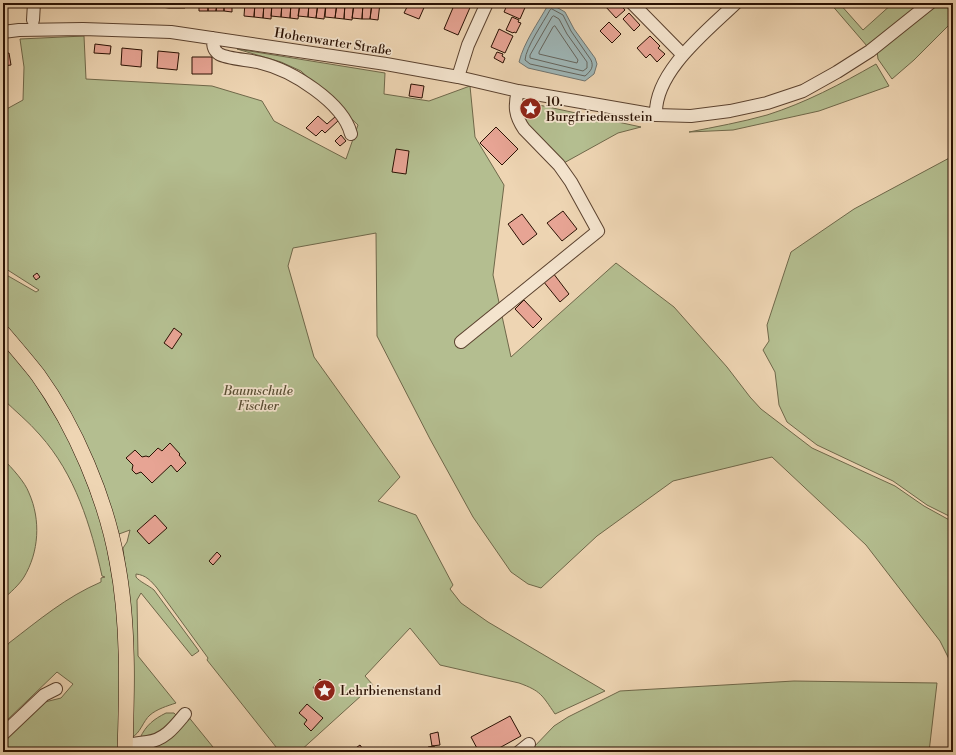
<svg xmlns="http://www.w3.org/2000/svg" width="956" height="755" viewBox="0 0 956 755" font-family="'Libre Bodoni',serif">
	<style>
		.green { fill: #b4be90; stroke: #6f684a }
		.water { fill: #9eb6b7; stroke: #70746f }
		.lines { fill: none; stroke-linecap: round; stroke-linejoin: round }
		.shore { stroke: #64645d; stroke-width: 1 }
		.building { fill: #e7a494; stroke: #2a1103 }
		.minor-casing { stroke: #5b422f; stroke-width: 14 }
		.major-casing { stroke: #2a1103; stroke-width: 16 }
		.minor { stroke: #f4e4ce; stroke-width: 12 }
		.major { stroke: #eed5b3; stroke-width: 15 }
		.labels { text-anchor: middle; dominant-baseline: central; stroke-width: 3.5; stroke-linejoin: round; paint-order: stroke }
		.street-label { font-size: 13px; fill: #2a1103; stroke: #f4e4ce }
		.poi-label { font-size: 13px; fill: #2a1103; stroke: #f4e4ce; text-anchor: start }
		.park-label { font-size: 13px; font-style: italic; fill: #5a4e34; stroke: #f4e4ce }
	</style>
	<rect width="100%" height="100%" fill="#eed5b3"/>
	<filter id="stains"><feTurbulence type="fractalNoise" baseFrequency=".005" numOctaves="4"/><feColorMatrix values="0 0 0 0 .2 0 0 0 0 .09 0 0 0 0 .02 0 0 0 .5 -.17"/></filter>
	<radialGradient id="worn" r=".72"><stop offset=".6" stop-color="#630" stop-opacity="0"/><stop offset="1" stop-color="#630" stop-opacity=".3"/></radialGradient>
	<!-- green -->
	<path class="green" d="M 830,3 L 839,3 L 863,30 L 893,3 L 923,3 L 867,46 Z
		M 937,3 L 953,3 L 953,21 L 914,60 L 892,79 L 878,59 L 877,51 Z
		M 84,36 L 86,79 L 212,86 L 262,101 L 274,121 L 346,159 L 358,125 L 301,71 L 281,62 L 237,49 L 385,73 L 384,94 L 429,101 L 470,86 L 475,137 L 504,185 L 493,275 L 511,357 L 616,263 L 674,307 L 727,367 L 750,397 L 761,409 L 812,448 L 895,486 L 924,506 L 953,522 L 953,667 L 940,641 L 866,545 L 772,457 L 673,481 L 597,536 L 541,588 L 528,584 L 511,572 L 473,517 L 430,439 L 377,336 L 376,233 L 293,248 L 288,266 L 314,357 L 400,477 L 378,501 L 416,515 L 453,585 L 450,589 L 461,603 L 488,622 L 605,691 L 555,714 C 542,695 541,691 519,683 L 440,665 L 410,628 L 365,676 L 373,685 L 299,752 L 280,752 L 207,660 L 208,658 L 157,588 C 151,581 146,575 136,574 L 136,577 C 140,582 148,585 154,590 L 199,651 L 192,656 L 141,593 L 137,600 L 138,656 L 176,703 C 167,706 157,709 150,715 C 143,721 140,734 132,737 L 126,577 L 123,548 L 127,542 L 130,530 L 119,534 L 105,498 L 12,337 L 3,326 L 3,273 L 36,292 L 39,290 L 3,267 L 3,111 L 23,100 L 24,67 L 20,39 Z
		M 876,64 L 889,86 L 819,111 L 733,130 L 689,132 C 715,127 742,122 767,115 C 805,103 841,84 876,64 Z
		M 525,102 L 641,127 L 618,133 L 562,164 L 526,122 Z
		M 953,156 L 953,518 L 927,505 L 893,481 L 817,445 L 787,422 L 779,405 L 775,372 L 763,350 L 769,341 L 767,325 L 791,252 L 854,209 Z
		M 3,343 L 33,380 L 65,432 L 80,464 L 103,525 L 117,602 L 120,678 L 118,752 L 3,752 L 3,742 L 45,702 L 61,698 L 73,684 L 57,672 L 3,724 L 3,651 L 9,643 C 39,620 66,597 101,582 L 101,578 L 105,577 L 102,576 C 91,526 75,474 40,435 C 29,422 15,411 3,399 Z
		M 3,459 C 12,468 25,482 29,493 C 41,520 39,552 24,577 C 19,585 10,593 3,599 Z
		M 794,681 L 937,683 L 929,752 L 565,752 L 561,747 L 553,752 L 533,752 L 531,750 L 554,726 L 568,717 L 620,691 Z
		M 166,713 L 174,713 L 178,717 L 167,733 L 140,738 C 146,725 154,719 166,713 Z
		M 187,715 L 217,752 L 129,752 L 129,750 L 147,745 Z"/>
	<!-- water -->
	<path class="water" d="M 551,4 L 565,12 L 574,29 L 595,58 L 597,64 L 594,74 L 585,81 L 528,68 L 519,62 C 524,42 538,23 548,5 Z"/>
	<g class="lines">
		<!-- shore -->
		<path class="shore" d="M 552,9 L 563,15 L 571,31 L 591,60 C 594,67 591,71 585,76 L 530,64 L 525,60 C 526,47 543,23 550,10 Z
			M 554,16 L 559,19 L 567,34 L 587,62 L 587,68 L 583,71 L 530,58 L 530,55 L 552,17 Z
			M 555,26 L 578,60 L 577,63 L 539,54 L 539,52 L 553,27 Z"/>
	</g>
	<!-- building -->
	<path class="building" d="M 152,3 L 161,3 L 161,7 L 152,7 Z
		M 161,3 L 169,3 L 169,8 L 161,7 Z
		M 169,3 L 177,3 L 177,8 L 169,8 Z
		M 177,3 L 185,3 L 185,8 L 177,8 Z
		M 199,3 L 208,3 L 208,11 L 199,11 Z
		M 208,3 L 217,3 L 216,11 L 208,11 Z
		M 217,3 L 224,3 L 224,11 L 216,11 Z
		M 224,3 L 232,3 L 232,12 L 224,11 Z
		M 245,3 L 255,3 L 254,17 L 244,16 Z
		M 255,3 L 264,3 L 263,18 L 254,17 Z
		M 264,3 L 272,3 L 271,19 L 263,18 Z
		M 272,3 L 282,3 L 281,17 L 271,16 Z
		M 282,3 L 291,3 L 290,18 L 281,17 Z
		M 291,3 L 300,3 L 298,19 L 290,18 Z
		M 300,3 L 309,3 L 308,17 L 298,16 Z
		M 309,3 L 318,3 L 316,18 L 308,17 Z
		M 318,3 L 326,3 L 324,19 L 316,18 Z
		M 326,3 L 337,3 L 335,18 L 325,17 Z
		M 337,3 L 345,3 L 344,19 L 335,18 Z
		M 345,3 L 354,3 L 352,20 L 344,19 Z
		M 354,3 L 363,3 L 362,19 L 352,18 Z
		M 363,3 L 372,3 L 370,19 L 362,19 Z
		M 372,3 L 380,3 L 378,20 L 370,19 Z
		M 409,3 L 426,3 L 419,19 L 404,13 Z
		M 455,3 L 472,3 L 458,35 L 444,29 Z
		M 508,3 L 527,3 L 520,19 L 504,12 Z
		M 608,3 L 619,3 L 625,10 L 616,18 L 605,6 Z
		M 629,13 L 640,25 L 634,31 L 623,19 Z
		M 512,17 L 519,20 L 518,22 L 521,23 L 516,33 L 514,32 L 513,33 L 506,30 Z
		M 609,22 L 621,34 L 612,43 L 600,31 Z
		M 499,29 L 513,36 L 505,53 L 491,47 Z
		M 650,36 L 660,46 L 658,48 L 665,54 L 657,62 L 650,54 L 646,58 L 637,48 Z
		M 95,44 L 111,46 L 110,54 L 94,53 Z
		M 122,48 L 142,50 L 141,67 L 121,65 Z
		M 158,51 L 179,53 L 177,70 L 157,68 Z
		M 497,52 L 503,54 L 502,56 L 505,58 L 503,63 L 494,58 Z
		M 9,53 L 11,65 L 3,66 L 3,54 Z
		M 192,57 L 212,57 L 212,74 L 192,74 Z
		M 411,84 L 424,86 L 422,98 L 409,96 Z
		M 318,116 L 327,124 L 336,116 L 339,120 L 325,133 L 322,130 L 316,136 L 306,128 Z
		M 496,127 L 518,149 L 502,165 L 480,143 Z
		M 341,135 L 346,141 L 340,146 L 335,141 Z
		M 396,149 L 409,151 L 406,174 L 392,172 Z
		M 563,211 L 577,229 L 562,241 L 547,223 Z
		M 522,214 L 537,234 L 523,245 L 508,224 Z
		M 37,273 L 40,277 L 36,280 L 33,276 Z
		M 553,273 L 569,294 L 560,302 L 543,281 Z
		M 524,300 L 542,319 L 533,328 L 515,309 Z
		M 174,328 L 182,334 L 172,349 L 164,343 Z
		M 170,443 L 180,454 L 179,455 L 186,463 L 177,472 L 171,465 L 152,483 L 141,472 L 136,474 L 132,470 L 133,465 L 126,458 L 135,450 L 142,457 L 146,456 L 149,457 L 158,448 L 162,451 Z
		M 155,515 L 167,528 L 149,544 L 137,531 Z
		M 217,552 L 221,556 L 213,565 L 209,561 Z
		M 320,679 L 323,682 L 316,691 L 313,688 Z
		M 307,704 L 323,718 L 311,731 L 304,724 L 307,720 L 299,713 Z
		M 510,716 L 521,736 L 492,752 L 479,752 L 471,737 Z
		M 438,732 L 440,745 L 432,746 L 430,734 Z
		M 360,745 L 365,752 L 350,752 Z
		M 434,746 L 435,750 L 428,751 L 428,747 Z
		M 461,748 L 461,752 L 440,752 L 440,749 Z"/>
	<g class="lines">
		<defs>
			<path id="minor" d="M 632,3 L 683,55
				M 33,20 L 34,3
				M 3,32 L 19,30 L 83,29 L 171,32 L 386,64 L 458,77 L 518,91 L 656,115 L 691,116 L 730,111 L 767,103 L 803,91 L 837,72 L 870,51 L 930,3
				M 213,38 C 213,45 213,50 219,54 C 227,59 251,60 261,63 C 291,70 343,102 351,134
				M 458,77 L 468,45 L 487,3
				M 656,115 C 654,72 707,31 736,3
				M 461,342 L 598,231 L 571,182 L 559,165 L 524,129 C 515,116 514,106 518,91
				M 3,734 L 44,695 L 56,689
				M 125,746 C 134,743 138,743 147,742 C 165,740 175,726 185,714
				M 519,752 L 529,744"/>
			<path id="major" d="M 3,333 C 15,347 27,361 38,375 C 75,426 106,499 117,561 C 129,623 127,689 125,752"/>
		</defs>
		<!-- minor casing -->
		<use href="#minor" class="minor-casing"/>
		<!-- major casing -->
		<use href="#major" class="major-casing"/>
		<!-- minor -->
		<use href="#minor" class="minor"/>
		<!-- major -->
		<use href="#major" class="major"/>
	</g>
	<!-- icons -->
	<defs>
		<symbol id="sight-disc" viewBox="-11 -11 22 22"><circle r="9.5" fill="#8f2418" stroke="#f4e4ce"/><path d="M0-6L1.8-2.2L6-1.7L2.9 1.2L3.7 5.4L0 3.3L-3.7 5.4L-2.9 1.2L-6-1.7L-1.8-2.2Z" fill="#fff"/></symbol>
	</defs>
	<g fill-rule="evenodd">
		<use href="#sight-disc" x="518" y="96" width="25" height="25"/>
		<use href="#sight-disc" x="312" y="678" width="25" height="25"/>
	</g>
	<g class="labels">
		<!-- street labels -->
		<g class="street-label">
			<text transform="translate(333 42) rotate(9)">Hohenwarter Straße</text>
		</g>
		<!-- poi labels -->
		<g class="poi-label">
			<text x="546" y="102">10.<tspan x="546" dy="15">Burgfriedensstein</tspan></text>
			<text x="340" y="691">Lehrbienenstand</text>
		</g>
		<!-- park labels -->
		<g class="park-label">
			<text x="258" y="391">Baumschule<tspan x="258" dy="15">Fischer</tspan></text>
		</g>
	</g>
	<!-- margin -->
	<rect width="956" height="755" fill="none" stroke="#eed5b3" stroke-width="16"/>
	<rect x="4" y="4" width="948" height="747" fill="none" stroke="#2a1103" stroke-width="2"/>
	<rect x="8" y="8" width="940" height="739" fill="none" stroke="#2a1103"/>
	<rect width="100%" height="100%" filter="url(#stains)"/>
	<rect width="100%" height="100%" fill="url(#worn)"/>
</svg>
